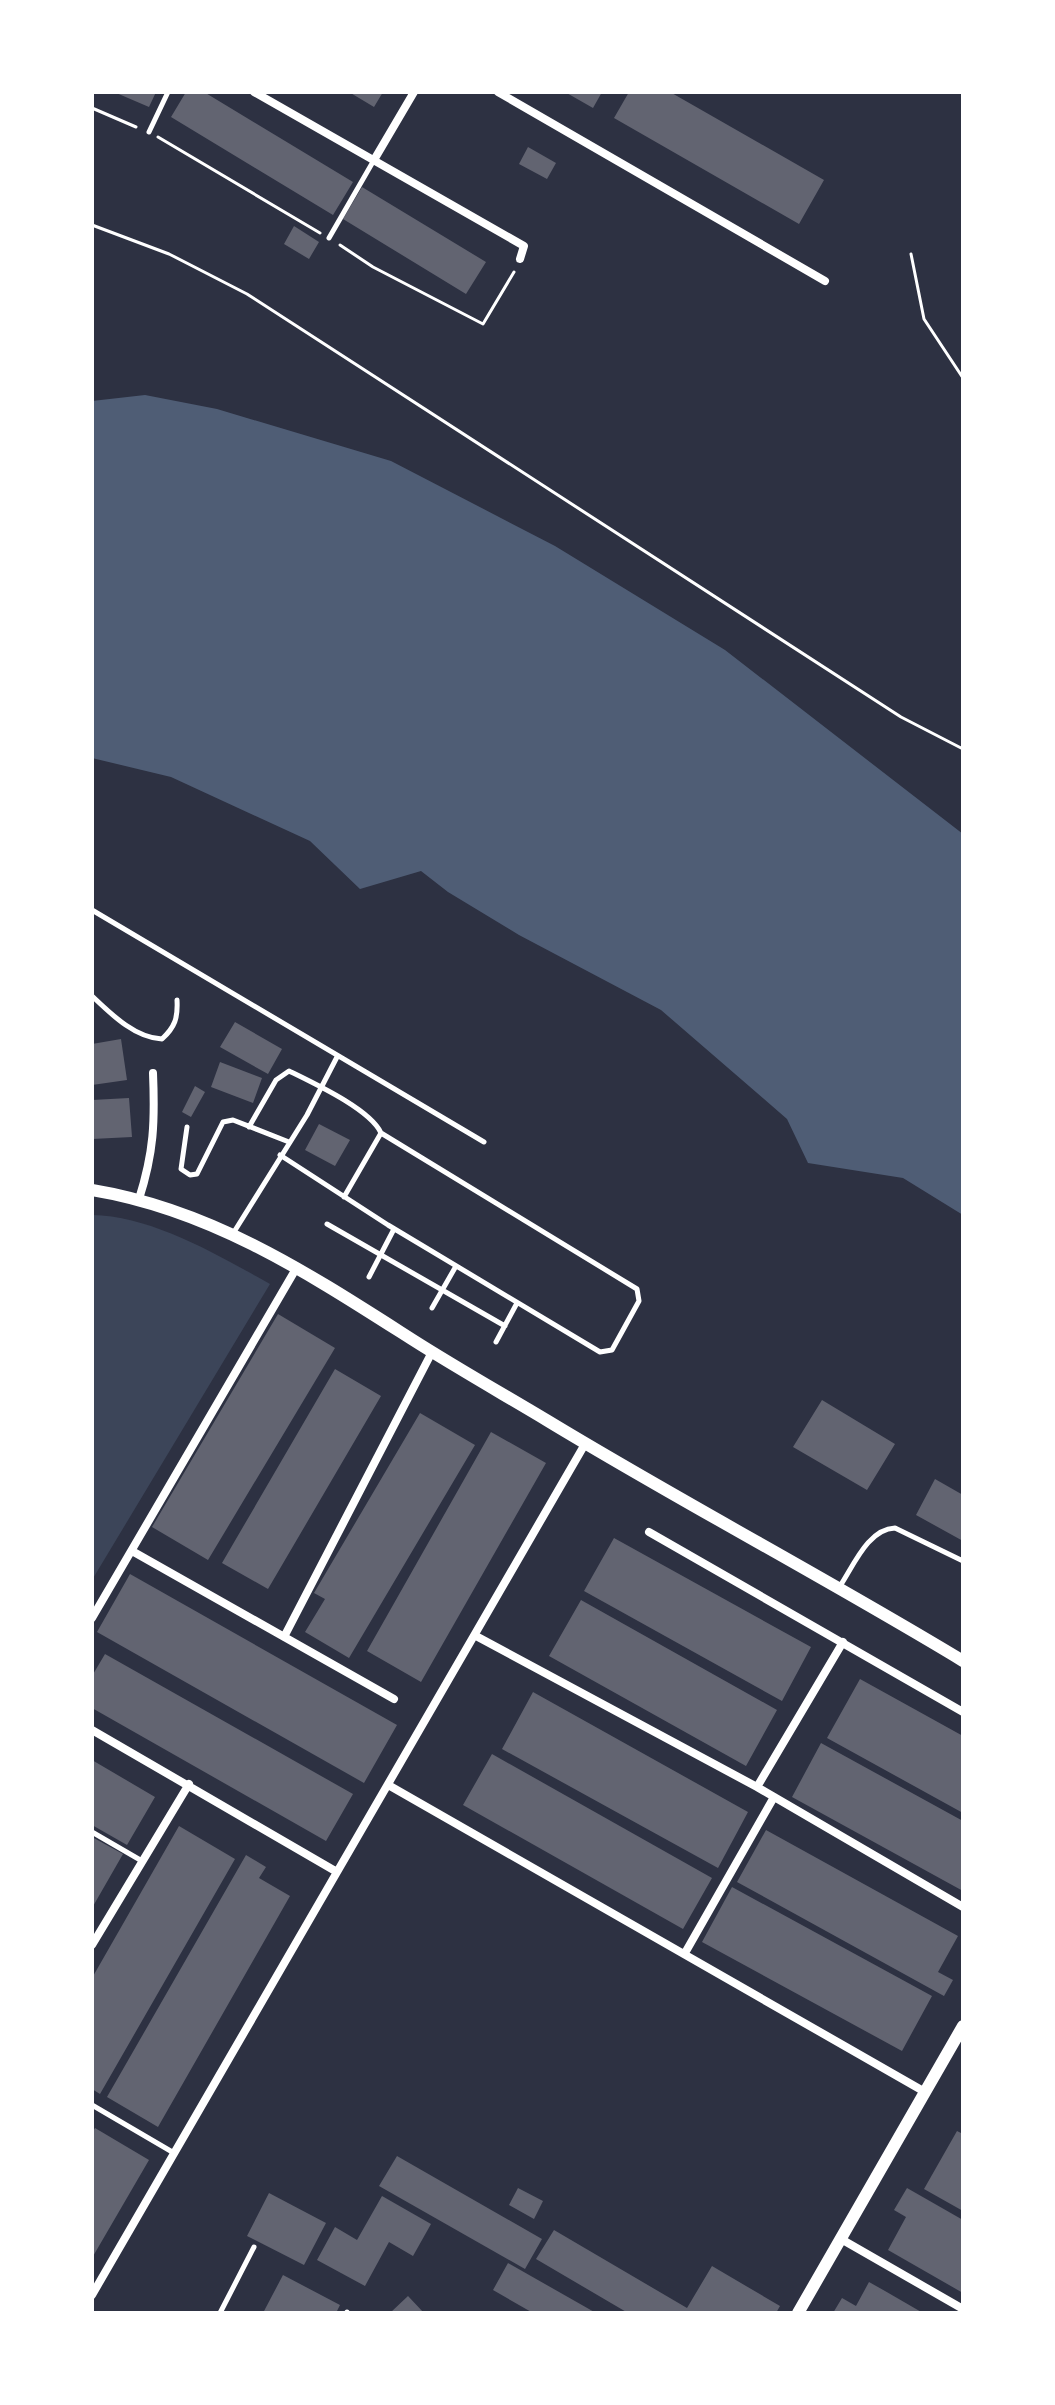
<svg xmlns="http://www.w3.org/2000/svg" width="1055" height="2405" viewBox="0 0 1055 2405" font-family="'Crimson Pro',serif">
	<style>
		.green { fill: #3c4559 }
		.water { fill: #4f5d75 }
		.building { fill: #626471 }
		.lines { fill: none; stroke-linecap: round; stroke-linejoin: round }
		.path { stroke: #fff; stroke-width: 3 }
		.service { stroke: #fff; stroke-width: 5 }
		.minor { stroke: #fff; stroke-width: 8 }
		.tertiary { stroke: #fff; stroke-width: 12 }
	</style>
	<rect width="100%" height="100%" fill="#2d3142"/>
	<!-- green -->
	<path class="green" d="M 92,1215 C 152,1216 218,1255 270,1284 L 92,1580 Z"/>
	<!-- water -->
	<path class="water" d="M 145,395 L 217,409 L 391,461 L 555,546 L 725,650 L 963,834 L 963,1215 L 903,1178 L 808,1163 L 787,1119 L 661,1010 L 519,935 L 448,892 L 421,871 L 360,889 L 310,841 L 171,777 L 92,758 L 92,401 Z"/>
	<!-- building -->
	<path class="building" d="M 114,92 L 156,92 L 149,107 Z
		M 186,92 L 204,92 L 353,182 L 333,215 L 171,117 Z
		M 349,92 L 383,92 L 374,107 Z
		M 565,92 L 602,92 L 593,108 Z
		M 629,92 L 670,92 L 824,180 L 799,224 L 614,118 Z
		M 528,147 L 556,163 L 547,179 L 519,164 Z
		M 362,187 L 486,262 L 466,294 L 343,219 Z
		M 294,226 L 319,242 L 309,259 L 284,244 Z
		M 235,1022 L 282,1049 L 268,1074 L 220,1047 Z
		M 121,1039 L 127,1080 L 92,1085 L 92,1044 Z
		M 220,1062 L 262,1078 L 253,1103 L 211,1087 Z
		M 195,1086 L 205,1092 L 191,1117 L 182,1112 Z
		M 129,1098 L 132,1137 L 92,1139 L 92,1100 Z
		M 319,1124 L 350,1140 L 335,1166 L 305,1150 Z
		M 278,1314 L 335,1348 L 208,1560 L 152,1527 Z
		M 335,1369 L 381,1396 L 268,1589 L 222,1563 Z
		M 822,1400 L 895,1444 L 867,1490 L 793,1447 Z
		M 420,1413 L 475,1445 L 349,1658 L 305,1632 L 325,1599 L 314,1593 Z
		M 491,1432 L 546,1463 L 421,1682 L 367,1651 Z
		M 935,1479 L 963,1495 L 963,1541 L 916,1515 Z
		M 614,1538 L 811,1647 L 782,1701 L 584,1591 Z
		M 130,1574 L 397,1725 L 364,1783 L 97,1632 Z
		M 581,1600 L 777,1710 L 746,1766 L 549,1656 Z
		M 105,1654 L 353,1794 L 326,1841 L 92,1708 L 92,1676 Z
		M 860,1679 L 963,1736 L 963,1813 L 827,1738 Z
		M 533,1692 L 748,1812 L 718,1868 L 502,1749 Z
		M 821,1743 L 963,1821 L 963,1891 L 792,1797 Z
		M 492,1754 L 712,1878 L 683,1929 L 463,1805 Z
		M 92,1760 L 155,1797 L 127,1845 L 92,1825 Z
		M 179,1826 L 235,1859 L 100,2094 L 92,2089 L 92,1978 Z
		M 766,1830 L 958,1936 L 938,1972 L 953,1980 L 944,1996 L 737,1882 Z
		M 92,1837 L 123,1854 L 92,1908 Z
		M 246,1855 L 266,1867 L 259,1878 L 290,1896 L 158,2127 L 107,2097 Z
		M 732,1887 L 932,1996 L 902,2051 L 702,1942 Z
		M 95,2128 L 149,2160 L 92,2258 L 92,2133 Z
		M 957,2131 L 963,2134 L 963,2211 L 924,2189 Z
		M 397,2156 L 542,2239 L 525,2269 L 379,2186 Z
		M 518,2188 L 543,2201 L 534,2219 L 509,2205 Z
		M 907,2188 L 963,2220 L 963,2293 L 888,2250 L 906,2217 L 894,2210 Z
		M 269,2193 L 326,2223 L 304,2265 L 247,2236 Z
		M 382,2196 L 431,2224 L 413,2256 L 389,2242 L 365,2286 L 317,2260 L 335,2227 L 357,2240 Z
		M 554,2230 L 687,2308 L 712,2266 L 780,2306 L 776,2313 L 628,2313 L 536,2259 Z
		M 508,2263 L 596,2313 L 533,2313 L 493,2290 Z
		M 283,2275 L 340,2305 L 336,2313 L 263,2313 Z
		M 869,2282 L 885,2291 L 923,2313 L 833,2313 L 842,2298 L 856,2306 Z
		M 408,2296 L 424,2313 L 390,2313 Z"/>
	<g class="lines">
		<!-- path -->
		<path class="path" d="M 92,108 L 136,127
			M 158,137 L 320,233
			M 92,225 L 169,254 L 247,294 L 901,717 L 963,749
			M 340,245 L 373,267 L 483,324 L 514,272
			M 911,254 L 924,319 L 963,378"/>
		<!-- service -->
		<path class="service" d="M 149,132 L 168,92
			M 329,238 L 374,160
			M 92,910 L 484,1142
			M 92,996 C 111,1014 135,1038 162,1039 C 175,1027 178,1018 177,1000
			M 187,1127 L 181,1169 L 190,1175 L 197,1174 L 223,1122 L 233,1120 L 289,1142
			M 249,1127 L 276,1080 L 289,1071 C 313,1083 370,1109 381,1133 L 344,1197
			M 280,1155 L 388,1225 L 600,1352 L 612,1350 L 639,1301 L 637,1289 L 381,1133
			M 327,1224 L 505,1326
			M 234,1232 L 307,1115 L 337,1057
			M 369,1277 L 394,1229
			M 432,1308 L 456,1266
			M 496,1342 L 517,1303
			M 840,1586 C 854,1565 868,1529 895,1528 L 963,1561
			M 92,1832 L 142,1861
			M 92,2105 L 174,2153
			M 220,2313 L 254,2247
			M 347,2313 L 347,2312"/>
		<!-- minor -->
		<path class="minor" d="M 254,92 L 524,246 L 520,259
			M 498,92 L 825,281
			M 374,160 L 414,92
			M 139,1199 C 154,1152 155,1122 153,1073
			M 649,1532 L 963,1712
			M 132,1551 L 394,1699
			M 92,1618 L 297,1267
			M 476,1636 L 757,1787 L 963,1907
			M 284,1637 L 432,1352
			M 92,1730 L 337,1872
			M 390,1786 L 925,2092
			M 757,1787 L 843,1642
			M 92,1945 L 189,1784
			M 685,1953 L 774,1797
			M 841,2239 L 963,2309
			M 92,2295 L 585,1444"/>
		<!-- tertiary -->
		<path class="tertiary" d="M 92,1190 C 213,1210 311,1275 413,1340 C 457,1368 503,1394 548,1421 C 685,1504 826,1578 963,1661
			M 798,2313 L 963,2026"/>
	</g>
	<!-- border -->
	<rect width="1055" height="2405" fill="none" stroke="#ffffff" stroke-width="188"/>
</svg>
